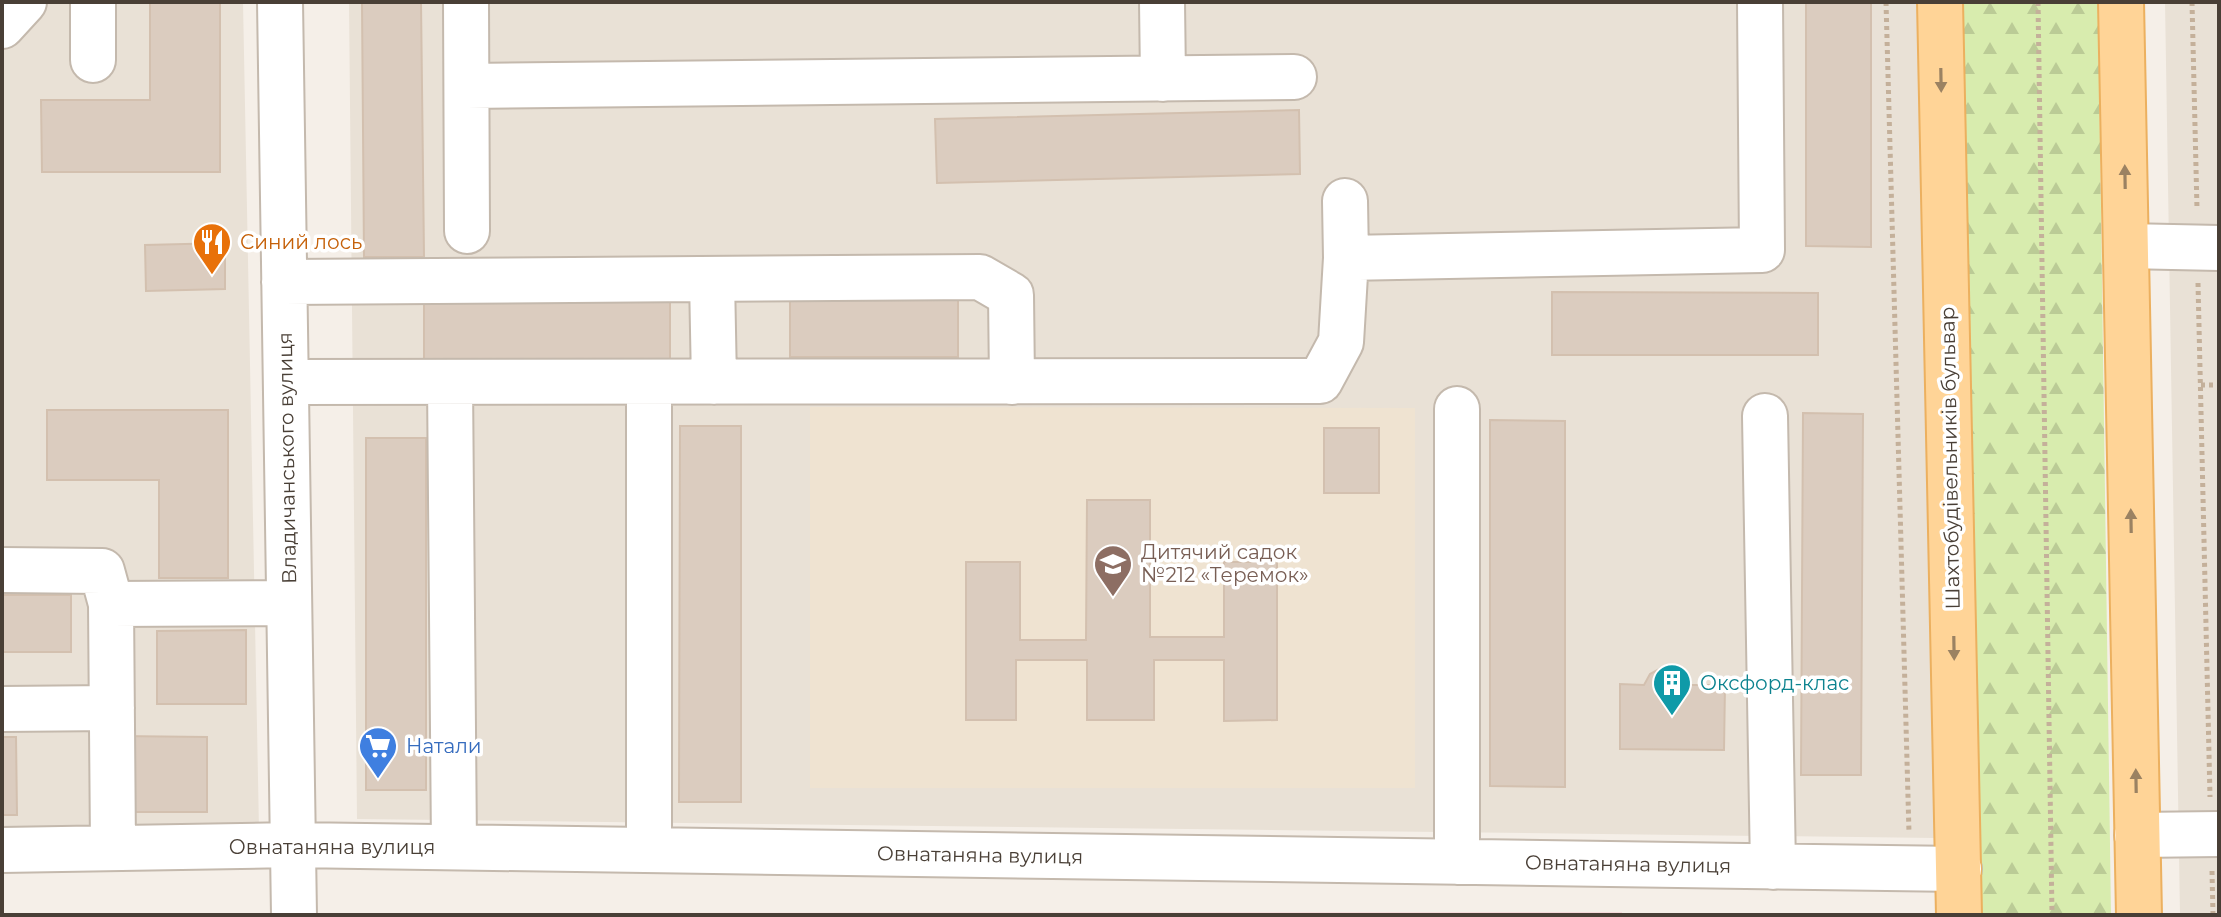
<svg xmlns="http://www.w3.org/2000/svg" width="2221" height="917" viewBox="0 0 2221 917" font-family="Montserrat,sans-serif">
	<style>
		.residential { fill: #e9e1d6 }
		.education { fill: #efe3d1 }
		.medical { fill: #f6dbdb }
		.forest { fill: url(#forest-firs) }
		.building { fill: #dbccbf; stroke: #d3c0af; stroke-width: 2 }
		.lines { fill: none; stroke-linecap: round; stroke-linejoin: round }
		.minor-casing { stroke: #c4b9ad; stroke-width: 48 }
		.major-casing { stroke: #ecb05f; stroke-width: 48 }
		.path { stroke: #c4b09a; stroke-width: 5; stroke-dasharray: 4 4; stroke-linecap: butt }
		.minor { stroke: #fff; stroke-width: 44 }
		.major { stroke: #ffd497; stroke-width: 44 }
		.oneway { fill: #9b8262 }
		.labels { text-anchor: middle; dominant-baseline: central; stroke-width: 7; stroke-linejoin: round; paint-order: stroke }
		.food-label { font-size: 20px; fill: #c56008; stroke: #fff; text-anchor: start }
		.street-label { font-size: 20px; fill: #493f36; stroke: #fff }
		.education-label { font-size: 20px; fill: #785e54; stroke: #fff; text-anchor: start }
		.culture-label { font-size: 20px; fill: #0d838f; stroke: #fff; text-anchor: start }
		.shop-label { font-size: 20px; fill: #366cbe; stroke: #fff; text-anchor: start }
	</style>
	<defs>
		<pattern id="forest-firs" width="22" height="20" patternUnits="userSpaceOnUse" patternTransform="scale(2)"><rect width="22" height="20" fill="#d8ecae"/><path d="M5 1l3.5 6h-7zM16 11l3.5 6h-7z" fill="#bbcb96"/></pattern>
	</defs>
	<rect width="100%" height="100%" fill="#f5efe8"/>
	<!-- residential -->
	<path class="residential" d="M 2,2 L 243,2 L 259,830 L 2,832 Z
		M 349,2 L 1922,2 L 1935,838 L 357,819 Z
		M 2165,2 L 2219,2 L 2219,915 L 2180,915 Z"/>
	<!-- education -->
	<path class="education" d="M 810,407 L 1415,408 L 1415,788 L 810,788 Z"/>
	<!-- medical -->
	<path class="medical" d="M 1622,912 L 1622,915 L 379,913 Z"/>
	<!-- forest -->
	<path class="forest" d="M 1963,2 L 2098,2 L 2111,915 L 1975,915 Z"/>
	<!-- building -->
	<path class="building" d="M 150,2 L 220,2 L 220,172 L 42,172 L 41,100 L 150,100 Z
		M 362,2 L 421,2 L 424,257 L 364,257 Z
		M 1806,2 L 1871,2 L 1871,247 L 1806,246 Z
		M 1299,110 L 1300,174 L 937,183 L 935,119 Z
		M 225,243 L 225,289 L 146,291 L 145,245 Z
		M 1552,292 L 1818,293 L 1818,355 L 1552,355 Z
		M 790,293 L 958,293 L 958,357 L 790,357 Z
		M 424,295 L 670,295 L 670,366 L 424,366 Z
		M 47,410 L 228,410 L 228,578 L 159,578 L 159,480 L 47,480 Z
		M 1803,413 L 1863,414 L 1861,775 L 1801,775 Z
		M 1490,420 L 1565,421 L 1565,787 L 1490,786 Z
		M 680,426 L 741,426 L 741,802 L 679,802 Z
		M 1324,428 L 1379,428 L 1379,493 L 1324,493 Z
		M 366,438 L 426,438 L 426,790 L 366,790 Z
		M 1087,500 L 1150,500 L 1150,637 L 1224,637 L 1224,562 L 1277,562 L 1277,720 L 1224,721 L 1224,660 L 1154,660 L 1154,720 L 1087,720 L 1087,660 L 1016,660 L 1016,720 L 966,720 L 966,562 L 1020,562 L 1020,640 L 1086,640 Z
		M 2,595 L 71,595 L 71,652 L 2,652 Z
		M 246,630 L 246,704 L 157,704 L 157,631 Z
		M 1661,668 L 1675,672 L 1684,685 L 1725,685 L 1724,750 L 1620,749 L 1620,684 L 1644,685 L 1650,674 Z
		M 118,736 L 207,737 L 207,812 L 118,812 Z
		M 2,737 L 16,737 L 17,815 L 2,815 Z"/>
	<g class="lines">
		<defs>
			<path id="minor" d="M 93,2 L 93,60
				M 280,2 L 294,915
				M 466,2 L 467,231
				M 1162,2 L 1163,79
				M 2,26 L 24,2
				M 467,86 L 1294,77
				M 2126,246 L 2219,248
				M 1346,258 L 1762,250 L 1760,2
				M 712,279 L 714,382
				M 284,282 L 980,277 L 1011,295 L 1012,382
				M 286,382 L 1320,381 L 1341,342 L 1346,258 L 1345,201
				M 450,382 L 454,847
				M 1457,409 L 1457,862
				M 1765,416 L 1773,867
				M 2,570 L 102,571 L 111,604 L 289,603
				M 111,604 L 113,848
				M 2,709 L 112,708
				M 2137,835 L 2219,834
				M 2,850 L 293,845 L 1959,869
				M 649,850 L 649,382"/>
			<path id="major" d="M 1940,2 L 1959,915
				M 2121,2 L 2139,915"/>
		</defs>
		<!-- minor casing -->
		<use href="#minor" class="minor-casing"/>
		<!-- major casing -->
		<use href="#major" class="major-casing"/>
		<!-- path -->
		<path class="path" d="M 1886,2 L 1909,833
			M 2038,2 L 2052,915
			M 2192,2 L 2197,209
			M 2198,283 L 2210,797
			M 2201,385 L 2219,385
			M 2212,871 L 2213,915"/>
		<!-- minor -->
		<use href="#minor" class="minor"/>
		<!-- major -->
		<use href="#major" class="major"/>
	</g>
	<!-- one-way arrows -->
	<defs><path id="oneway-solid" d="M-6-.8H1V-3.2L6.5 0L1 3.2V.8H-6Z" transform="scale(2)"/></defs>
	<g class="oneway">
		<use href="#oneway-solid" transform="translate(1941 80) rotate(89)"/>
		<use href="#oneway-solid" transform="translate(2125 177) rotate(-91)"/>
		<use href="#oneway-solid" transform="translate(2131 521) rotate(-91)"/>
		<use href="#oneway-solid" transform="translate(1954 648) rotate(89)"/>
		<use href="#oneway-solid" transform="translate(2136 781) rotate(-91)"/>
	</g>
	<!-- icons -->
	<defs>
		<symbol id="restaurant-pin" viewBox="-11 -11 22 30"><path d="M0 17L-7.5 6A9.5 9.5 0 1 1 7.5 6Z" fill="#e8710a" stroke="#fff"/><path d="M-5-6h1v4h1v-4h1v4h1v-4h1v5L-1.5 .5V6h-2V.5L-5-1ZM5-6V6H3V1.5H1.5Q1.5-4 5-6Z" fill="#fff"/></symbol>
		<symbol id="school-pin" viewBox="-11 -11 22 30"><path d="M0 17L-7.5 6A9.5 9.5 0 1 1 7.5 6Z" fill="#8d6e63" stroke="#fff"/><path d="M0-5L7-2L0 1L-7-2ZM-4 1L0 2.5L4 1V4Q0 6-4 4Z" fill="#fff"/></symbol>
		<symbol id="building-pin" viewBox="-11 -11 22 30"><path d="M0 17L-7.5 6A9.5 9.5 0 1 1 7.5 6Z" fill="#0f9aa8" stroke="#fff"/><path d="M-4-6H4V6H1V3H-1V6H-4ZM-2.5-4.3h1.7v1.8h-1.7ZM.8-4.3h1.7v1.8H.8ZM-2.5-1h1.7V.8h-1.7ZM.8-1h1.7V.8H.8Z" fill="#fff"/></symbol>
		<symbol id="supermarket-pin" viewBox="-11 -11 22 30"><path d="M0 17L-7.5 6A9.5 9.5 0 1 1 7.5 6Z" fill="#3f7fe0" stroke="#fff"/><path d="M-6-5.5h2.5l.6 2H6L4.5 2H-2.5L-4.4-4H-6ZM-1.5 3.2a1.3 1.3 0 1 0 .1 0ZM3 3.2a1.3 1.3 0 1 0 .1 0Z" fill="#fff"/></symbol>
	</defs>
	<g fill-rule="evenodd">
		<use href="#restaurant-pin" x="190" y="220" width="44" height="60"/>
		<use href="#school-pin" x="1091" y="542" width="44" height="60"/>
		<use href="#building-pin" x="1650" y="661" width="44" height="60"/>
		<use href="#supermarket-pin" x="356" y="724" width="44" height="60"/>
	</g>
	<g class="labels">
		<!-- food labels -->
		<g class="food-label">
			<text x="240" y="242">Синий лось</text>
		</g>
		<!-- street labels -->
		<g class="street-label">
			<text transform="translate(287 458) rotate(-91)">Владичанського вулиця</text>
			<text transform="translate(1950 458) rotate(-91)">Шахтобудівельників бульвар</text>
			<text x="332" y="847">Овнатаняна вулиця</text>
			<text transform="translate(980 855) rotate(1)">Овнатаняна вулиця</text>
			<text transform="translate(1628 864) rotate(1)">Овнатаняна вулиця</text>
		</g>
		<!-- education labels -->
		<g class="education-label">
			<text x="1141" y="552">Дитячий садок<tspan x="1141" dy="23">№212 «Теремок»</tspan></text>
		</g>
		<!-- culture labels -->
		<g class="culture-label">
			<text x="1700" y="683">Оксфорд-клас</text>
		</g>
		<!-- shop labels -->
		<g class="shop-label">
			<text x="406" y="746">Натали</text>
		</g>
	</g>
	<!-- border -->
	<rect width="2221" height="917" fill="none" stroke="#493f36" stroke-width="8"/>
</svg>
